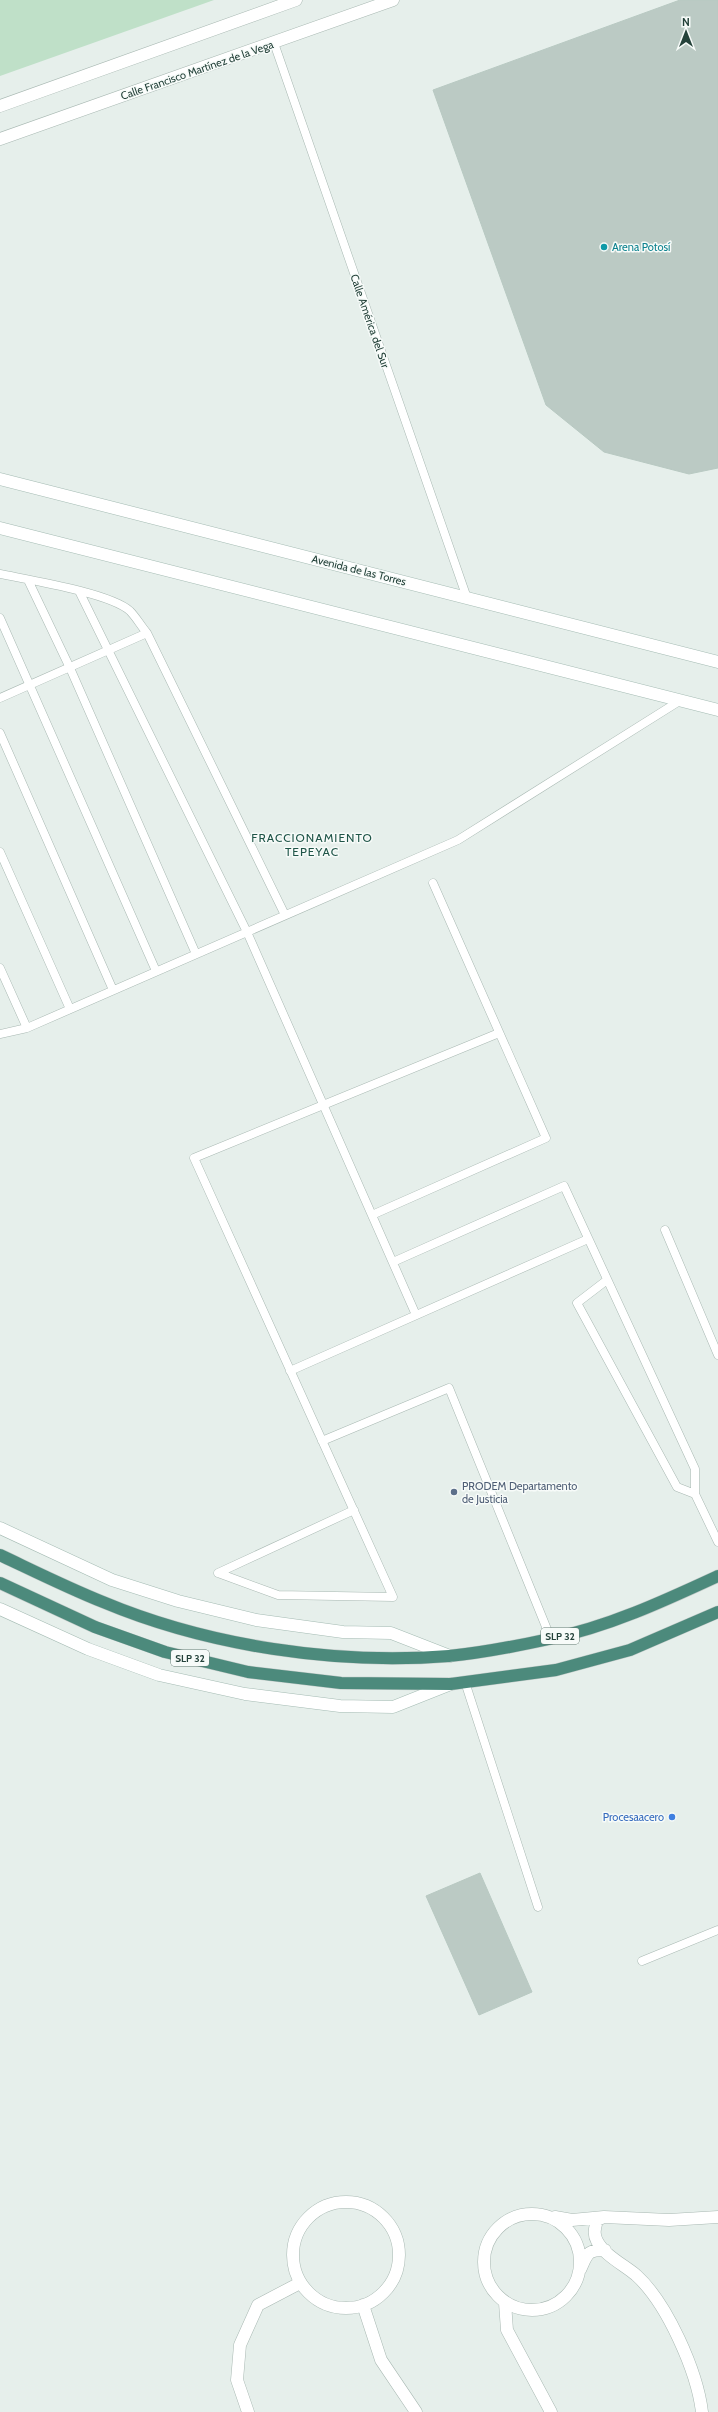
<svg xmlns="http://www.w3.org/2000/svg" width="718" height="2412" viewBox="0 0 718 2412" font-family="Cabin,sans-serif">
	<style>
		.green { fill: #bfe0c8 }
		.building { fill: #bbcac4; stroke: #b8c9c2 }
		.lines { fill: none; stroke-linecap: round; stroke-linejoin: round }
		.service-casing { stroke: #a8b8b2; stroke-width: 9 }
		.minor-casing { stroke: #a8b8b2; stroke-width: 13 }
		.tertiary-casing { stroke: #a8b8b2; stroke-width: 13 }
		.secondary-casing { stroke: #a4bbb3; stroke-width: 13 }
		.trunk-casing { stroke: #c2cac8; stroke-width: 13 }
		.service { stroke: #fff; stroke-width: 8 }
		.minor { stroke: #fff; stroke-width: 12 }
		.tertiary { stroke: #fff; stroke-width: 12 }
		.secondary { stroke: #fff; stroke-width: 12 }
		.trunk { stroke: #4c8a7c; stroke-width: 12 }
		.culture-dot { fill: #0f9aa8; stroke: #f7fbf9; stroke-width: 1.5 }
		.service-dot { fill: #5c6f8a; stroke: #f7fbf9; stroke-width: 1.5 }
		.shop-dot { fill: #3f7fe0; stroke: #f7fbf9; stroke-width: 1.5 }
		.labels { text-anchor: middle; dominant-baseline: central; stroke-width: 3; stroke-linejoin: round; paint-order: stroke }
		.shield { fill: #f7fbf9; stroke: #637a73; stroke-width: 1 }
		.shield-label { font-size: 10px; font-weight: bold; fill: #24423a }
		.street-label { font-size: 11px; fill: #24423a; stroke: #f7fbf9 }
		.culture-label { font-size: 11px; fill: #0d838f; stroke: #f7fbf9; text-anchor: start }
		.service-label { font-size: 11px; fill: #4e5e75; stroke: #f7fbf9; text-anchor: start }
		.shop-label { font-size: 11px; fill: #366cbe; stroke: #f7fbf9; text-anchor: end }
		.neighbourhood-label { font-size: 12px; letter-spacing: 1px; fill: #1f5548; stroke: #f7fbf9 }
	</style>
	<rect width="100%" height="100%" fill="#e6efeb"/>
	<!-- green -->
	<path class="green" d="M 0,0 L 214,0 L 0,76 Z"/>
	<!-- building -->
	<path class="building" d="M 680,0 L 718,0 L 718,468 L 689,474 L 604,452 L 546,405 L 433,90 Z
		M 480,1873 L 532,1992 L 479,2015 L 426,1896 Z"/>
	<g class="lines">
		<defs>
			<path id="service" d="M 274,43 L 467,598
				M 0,574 C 29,580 110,593 130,611 C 136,617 141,626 147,633 L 285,915
				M 28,580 L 70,668 L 196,954
				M 79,591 L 247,932 L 416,1315
				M 0,618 L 156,971
				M 0,698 L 147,633
				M 0,733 L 113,990
				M 0,852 L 70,1009
				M 0,968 L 27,1028
				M 0,1034 L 27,1028 L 458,840 L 681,700
				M 372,1215 L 546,1138 L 433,883
				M 665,1230 L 718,1355
				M 393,1262 L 564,1186 L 695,1469 L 695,1494 L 718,1542
				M 607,1280 L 577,1303 L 677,1487 L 695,1494
				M 290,1371 L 588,1239
				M 322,1441 L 449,1388 L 551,1639
				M 218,1573 L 278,1595 L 393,1597 L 194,1158 L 499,1033
				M 218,1573 L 354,1510
				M 465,1682 L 538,1907
				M 642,1961 L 718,1930"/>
			<path id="minor" d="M293 2255a53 53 0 1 1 106 0a53 53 0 1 1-106 0Z
				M484 2262a48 48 0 1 1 96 0a48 48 0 1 1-96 0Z
				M 555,2217 L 572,2220 L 604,2217
				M 580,2270 C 587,2255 587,2249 605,2250
				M 505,2303 L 507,2330 L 551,2412
				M 363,2305 L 381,2360 L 416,2412
				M 248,2412 L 237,2380 L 240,2345 L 258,2305 L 300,2283
				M 702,2412 C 697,2371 667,2303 636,2275 C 624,2265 604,2255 597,2241 C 593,2234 595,2228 597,2220 L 604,2217 L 669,2220 L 718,2217"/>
			<path id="tertiary" d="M 0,106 L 296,0
				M 0,139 L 393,0"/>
			<path id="secondary" d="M 0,479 L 718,662
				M 0,528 L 718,710
				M 0,1528 L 112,1580 L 178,1601 L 256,1620 L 343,1632 L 391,1633 L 450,1656
				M 0,1609 L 88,1649 L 159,1675 L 245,1694 L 340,1706 L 393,1707 L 451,1684"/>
			<path id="trunk" d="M 0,1555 C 34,1571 68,1588 103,1602 C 208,1646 336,1665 449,1656 C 482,1653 517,1646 549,1639 C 608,1627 664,1601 718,1576
				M 0,1583 L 95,1627 L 165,1652 L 248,1672 L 341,1683 L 451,1684 L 556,1670 L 630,1650 L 718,1612"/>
		</defs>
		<!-- service casing -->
		<use href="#service" class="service-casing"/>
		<!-- minor casing -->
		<use href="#minor" class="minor-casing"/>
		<!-- tertiary casing -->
		<use href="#tertiary" class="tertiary-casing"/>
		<!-- secondary casing -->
		<use href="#secondary" class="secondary-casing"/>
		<!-- trunk casing -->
		<use href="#trunk" class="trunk-casing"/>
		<!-- service -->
		<use href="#service" class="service"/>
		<!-- minor -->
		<use href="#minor" class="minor"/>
		<!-- tertiary -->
		<use href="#tertiary" class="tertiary"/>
		<!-- secondary -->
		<use href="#secondary" class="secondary"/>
		<!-- trunk -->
		<use href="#trunk" class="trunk"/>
	</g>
	<!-- markers -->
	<circle class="culture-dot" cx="604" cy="247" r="4"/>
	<circle class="service-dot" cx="454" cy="1492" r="4"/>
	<circle class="shop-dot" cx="672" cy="1817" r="4"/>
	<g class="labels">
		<!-- shield labels -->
		<g class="shield">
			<rect x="541" y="1628" width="38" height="16" rx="3"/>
			<rect x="171" y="1650" width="38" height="16" rx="3"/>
		</g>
		<g class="shield-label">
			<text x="560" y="1636">SLP 32</text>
			<text x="190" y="1658">SLP 32</text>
		</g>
		<!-- street labels -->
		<g class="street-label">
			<text transform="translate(197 70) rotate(-19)">Calle Francisco Martínez de la Vega</text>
			<text transform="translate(370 321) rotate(71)">Calle América del Sur</text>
			<text transform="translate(359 570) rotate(14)">Avenida de las Torres</text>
		</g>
		<!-- culture labels -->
		<g class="culture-label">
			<text x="612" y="247">Arena Potosí</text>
		</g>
		<!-- service labels -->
		<g class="service-label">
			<text x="462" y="1486">PRODEM Departamento<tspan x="462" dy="13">de Justicia</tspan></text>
		</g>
		<!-- shop labels -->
		<g class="shop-label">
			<text x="664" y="1817">Procesaacero</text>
		</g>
		<!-- neighbourhood labels -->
		<g class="neighbourhood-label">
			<text x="312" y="837">FRACCIONAMIENTO<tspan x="312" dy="14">TEPEYAC</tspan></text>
		</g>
	</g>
	<!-- north arrow -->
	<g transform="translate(686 32)" stroke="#f7fbf9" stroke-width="3" paint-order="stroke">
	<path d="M0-3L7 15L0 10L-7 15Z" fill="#24423a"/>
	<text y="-6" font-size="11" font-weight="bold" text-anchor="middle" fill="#24423a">N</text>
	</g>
</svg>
